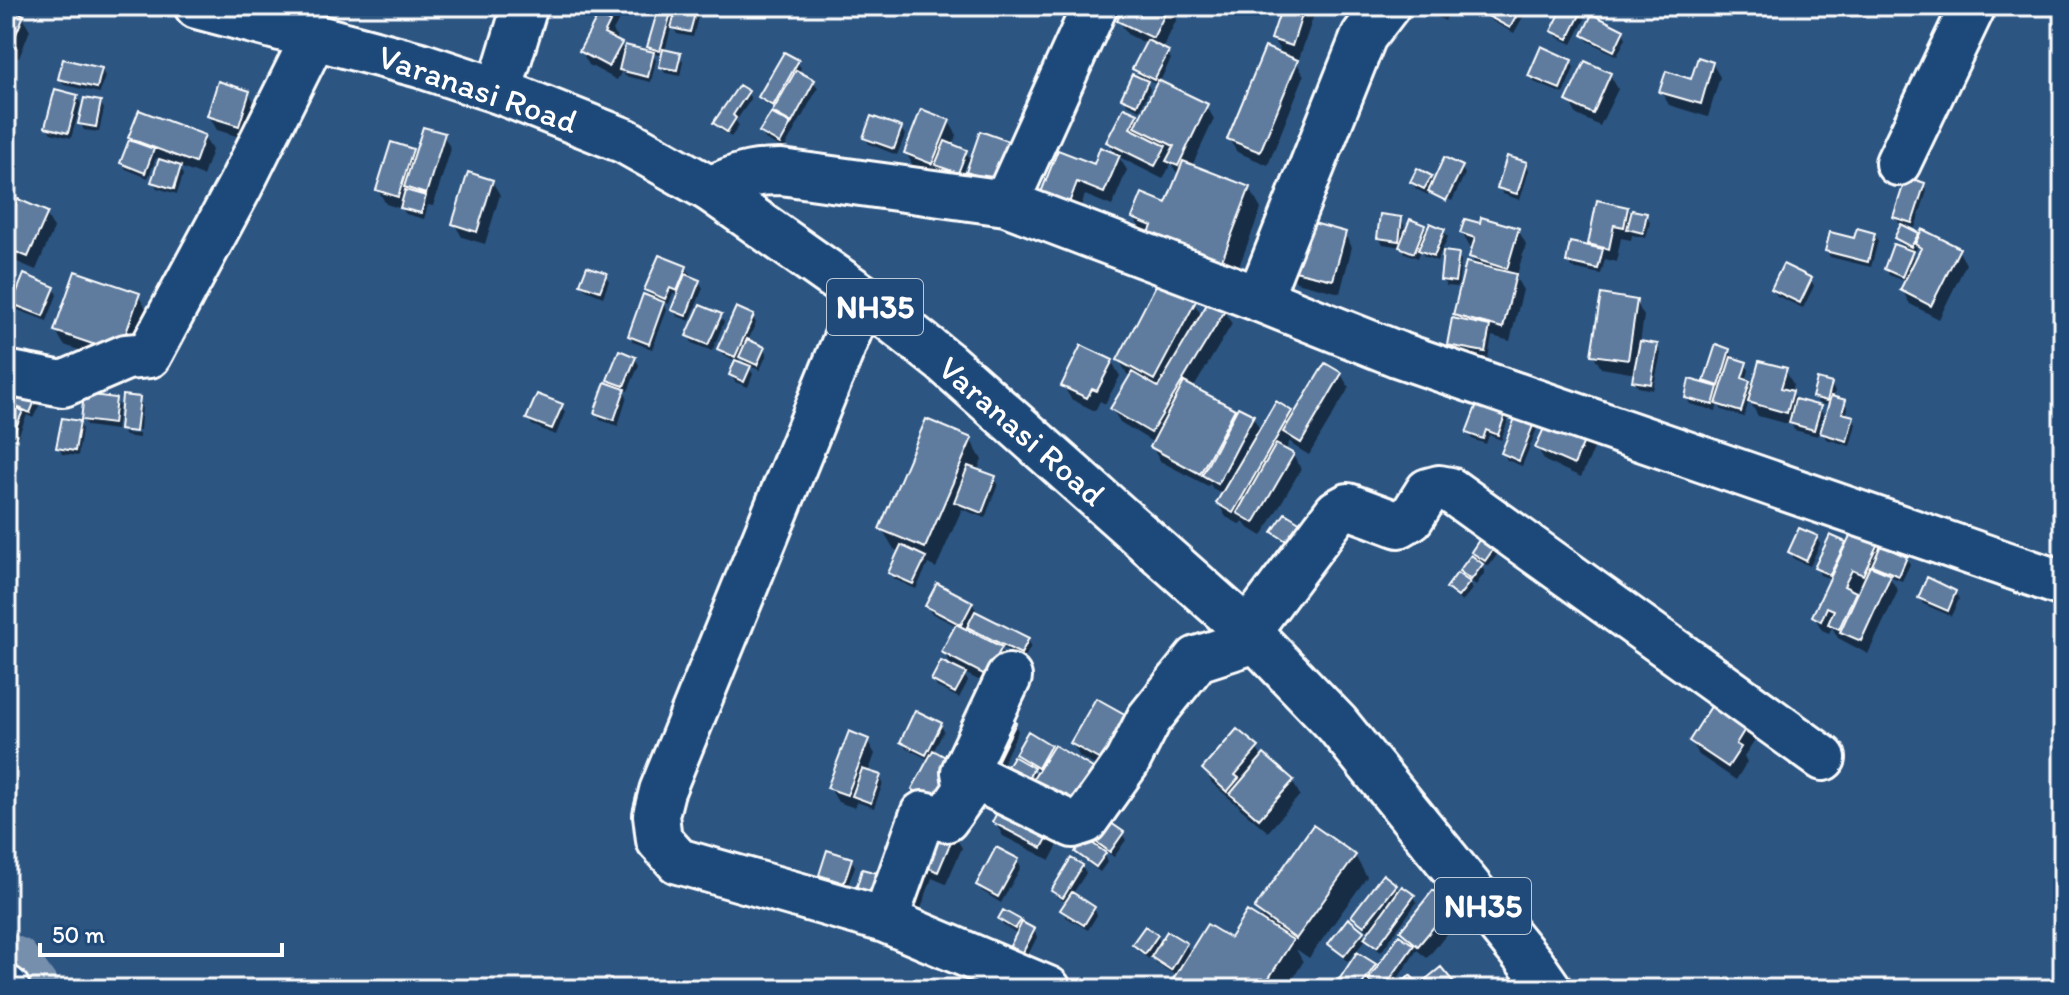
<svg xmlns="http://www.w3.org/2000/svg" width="2069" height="995" viewBox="0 0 2069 995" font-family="Itim,sans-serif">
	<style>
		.shadow { fill: #0007; fill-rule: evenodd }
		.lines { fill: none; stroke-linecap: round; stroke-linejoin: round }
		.canal { stroke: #748fad; stroke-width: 34 }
		.building { fill: #5e7c9f; stroke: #fff; stroke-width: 2 }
		.minor-casing { stroke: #fff; stroke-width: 50 }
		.highway-casing { stroke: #fff; stroke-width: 50 }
		.minor { stroke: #1f4a7a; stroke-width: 44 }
		.highway { stroke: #1f4a7a; stroke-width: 44 }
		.labels { text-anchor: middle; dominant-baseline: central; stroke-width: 7; stroke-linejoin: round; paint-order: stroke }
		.shield { fill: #1f4a7a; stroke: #bcc9d7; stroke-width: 2 }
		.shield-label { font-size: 32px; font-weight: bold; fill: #fff }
		.street-label { font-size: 34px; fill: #fff; stroke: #1f4a7a }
	</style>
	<rect width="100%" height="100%" fill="#2c5582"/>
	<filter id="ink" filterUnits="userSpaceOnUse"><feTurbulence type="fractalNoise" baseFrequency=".0125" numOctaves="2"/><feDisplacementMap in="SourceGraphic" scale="16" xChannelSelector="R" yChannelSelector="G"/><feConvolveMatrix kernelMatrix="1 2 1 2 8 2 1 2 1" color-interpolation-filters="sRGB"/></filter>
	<g filter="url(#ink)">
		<!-- shadow -->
		<path class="shadow" d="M 605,6 L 611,6 L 619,20 L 613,31 L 617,38 L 615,42 L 620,44 L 625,53 L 627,47 L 653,53 L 649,47 L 661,6 L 699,6 L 700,9 L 693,37 L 677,34 L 672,25 L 665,51 L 679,55 L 683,61 L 680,76 L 665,73 L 661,66 L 663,56 L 652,53 L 656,60 L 651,82 L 625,76 L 622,71 L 617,80 L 589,65 L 581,51 Z
			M 1126,6 L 1144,14 L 1148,6 L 1183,6 L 1162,50 L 1167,53 L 1171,59 L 1159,83 L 1206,105 L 1214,119 L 1192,166 L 1249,188 L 1261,209 L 1233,282 L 1146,239 L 1134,218 L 1167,205 L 1179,176 L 1171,164 L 1163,179 L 1119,157 L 1127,170 L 1112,206 L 1085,195 L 1074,224 L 1040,199 L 1116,155 L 1108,142 L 1136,115 L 1140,121 L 1157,85 L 1144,78 L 1150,89 L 1140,110 L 1127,104 L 1124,98 L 1141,80 L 1135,69 L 1147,44 L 1127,34 L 1119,20 Z
			M 1284,6 L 1317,6 L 1299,59 L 1294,57 L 1304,76 L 1268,165 L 1237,152 L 1229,139 L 1283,56 L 1273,39 Z
			M 1424,6 L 1452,6 L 1445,21 L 1428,12 Z
			M 1493,6 L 1529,6 L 1514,33 L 1492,21 L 1488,15 Z
			M 1566,6 L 1581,13 L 1585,19 L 1572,44 L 1557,37 L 1554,31 Z
			M 6,10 L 22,16 L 30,30 L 19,58 L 6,54 Z
			M 1623,32 L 1626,38 L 1617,56 L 1588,41 L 1584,35 Z
			M 1571,61 L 1574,68 L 1563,94 L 1534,82 L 1530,75 Z
			M 797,62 L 801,68 L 798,73 L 814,82 L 818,88 L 784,149 L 765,139 L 762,132 L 775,109 L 764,103 L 761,97 Z
			M 1712,63 L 1720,77 L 1708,117 L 1669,105 L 1661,91 L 1693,81 Z
			M 101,69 L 105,76 L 100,93 L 64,85 L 60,78 Z
			M 1610,75 L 1618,89 L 1600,126 L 1577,115 L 1569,101 Z
			M 248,92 L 256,106 L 246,139 L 217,130 L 209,116 Z
			M 747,92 L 751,99 L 736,121 L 739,126 L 731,137 L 719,129 L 715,123 Z
			M 77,97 L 81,104 L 71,138 L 51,133 L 47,127 Z
			M 100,103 L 104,109 L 99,132 L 84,130 L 80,123 Z
			M 949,122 L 957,135 L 952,146 L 966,152 L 972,162 L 1018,157 L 976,185 L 968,172 L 971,162 L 968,161 L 961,179 L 942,171 L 940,177 L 914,167 L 906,153 Z
			M 901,129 L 905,135 L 897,155 L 869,144 L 865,138 Z
			M 443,135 L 451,149 L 433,206 L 428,205 L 424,219 L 406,214 L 402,209 L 386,204 L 378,190 L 412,150 L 416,157 Z
			M 204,137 L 212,150 L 203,176 L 179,167 L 183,175 L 177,194 L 157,188 L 153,182 L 160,160 L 156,158 L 148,178 L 126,169 L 122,163 L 134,144 L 131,138 Z
			M 1526,163 L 1529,170 L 1520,200 L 1503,194 L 1499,188 Z
			M 1461,167 L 1465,174 L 1452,201 L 1433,192 L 1433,196 L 1430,191 L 1428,195 L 1416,189 L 1412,182 L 1430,177 L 1434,184 Z
			M 492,181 L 500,195 L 485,244 L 462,237 L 454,223 Z
			M 1924,185 L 1927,191 L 1915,228 L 1904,225 L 1903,227 L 1917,234 L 1920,239 L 1958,250 L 1966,264 L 1939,319 L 1910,304 L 1902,290 L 1906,282 L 1889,275 L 1886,269 L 1911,252 L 1916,262 L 1921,252 L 1918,246 L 1915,252 L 1900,244 L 1896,237 L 1903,224 L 1899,223 L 1895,216 Z
			M 1627,208 L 1632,217 L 1646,215 L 1650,222 L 1646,238 L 1632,235 L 1631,240 L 1621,238 L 1616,262 L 1605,259 L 1601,274 L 1572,268 L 1568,261 L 1592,249 L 1590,244 Z
			M 46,214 L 54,228 L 36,270 L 10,259 L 14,267 L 6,284 L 6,215 L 12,217 Z
			M 1401,219 L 1404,225 L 1403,241 L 1424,226 L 1428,233 L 1444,231 L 1448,237 L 1437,261 L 1424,256 L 1421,250 L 1418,258 L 1405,253 L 1402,247 L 1383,244 L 1379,238 Z
			M 1481,226 L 1518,230 L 1526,244 L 1516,278 L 1523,290 L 1510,341 L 1492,336 L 1488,358 L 1452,351 L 1449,345 L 1459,322 L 1455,315 L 1477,267 L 1471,257 L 1474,248 L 1470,247 L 1462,233 Z
			M 1344,233 L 1352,247 L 1340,293 L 1296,282 L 1288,268 Z
			M 1874,235 L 1878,241 L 1871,267 L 1830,257 L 1827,251 Z
			M 1458,255 L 1461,261 L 1458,287 L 1446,286 L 1442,279 Z
			M 686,268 L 690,274 L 688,277 L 699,281 L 703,288 L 690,321 L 677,316 L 674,310 L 679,296 L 673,293 L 669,304 L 662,301 L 667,310 L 652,349 L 633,342 L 630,336 L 651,299 L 646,290 Z
			M 605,275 L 609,281 L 603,297 L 586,290 L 582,284 Z
			M 1811,280 L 1814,286 L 1803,308 L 1777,296 L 1773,289 Z
			M 54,288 L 57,295 L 47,321 L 18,310 L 14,304 Z
			M 138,295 L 146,309 L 126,366 L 64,345 L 56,331 Z
			M 1636,302 L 1644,316 L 1640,343 L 1657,346 L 1661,353 L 1653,390 L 1638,387 L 1634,381 L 1636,374 L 1601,368 L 1593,354 Z
			M 1194,303 L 1202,316 L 1224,311 L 1232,324 L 1193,389 L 1234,411 L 1236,415 L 1253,417 L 1261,431 L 1291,412 L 1294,418 L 1341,374 L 1349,388 L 1309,455 L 1294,446 L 1290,441 L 1285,451 L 1293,455 L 1301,469 L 1262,536 L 1247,527 L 1243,521 L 1241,525 L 1226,517 L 1218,503 L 1223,495 L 1213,489 L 1210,484 L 1208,486 L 1160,461 L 1152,447 L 1154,443 L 1120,422 L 1112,409 L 1132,376 L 1127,374 L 1119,360 Z
			M 720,316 L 724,322 L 712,351 L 692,343 L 689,336 Z
			M 753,317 L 756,323 L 748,341 L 764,348 L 767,354 L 760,370 L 747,365 L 753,374 L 748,387 L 735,382 L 731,375 L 737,361 L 723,355 L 719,349 ZM 741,357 L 747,367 L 738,363 Z
			M 1729,350 L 1733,357 L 1732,360 L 1745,364 L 1749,370 L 1746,381 L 1749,382 L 1753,390 L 1785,370 L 1793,384 L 1791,392 L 1797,402 L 1819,408 L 1823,414 L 1820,425 L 1824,426 L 1830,406 L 1818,403 L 1815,396 L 1831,385 L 1835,391 L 1833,398 L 1844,402 L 1848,408 L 1846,416 L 1853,418 L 1856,424 L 1850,446 L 1826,439 L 1820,428 L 1818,436 L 1794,430 L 1792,425 L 1758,416 L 1749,400 L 1744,417 L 1722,410 L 1718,404 L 1716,411 L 1690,404 L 1687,398 L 1710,386 L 1707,381 Z
			M 635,358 L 639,365 L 628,391 L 623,390 L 627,397 L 618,426 L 600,420 L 597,413 L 614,387 L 609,379 Z
			M 1112,362 L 1120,376 L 1105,404 L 1100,401 L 1095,411 L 1071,399 L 1063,385 Z
			M 6,384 L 36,397 L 40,404 L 33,418 L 27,415 L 17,439 L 6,434 Z
			M 138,399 L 142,405 L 140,430 L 122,429 L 122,432 L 121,430 Z
			M 1481,399 L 1510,415 L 1501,440 L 1489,435 L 1486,444 L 1472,439 L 1468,432 Z
			M 115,400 L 119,407 L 116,430 L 87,426 L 83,419 Z
			M 561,406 L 565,412 L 556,435 L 532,425 L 529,419 Z
			M 1521,408 L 1540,421 L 1522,466 L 1507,460 L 1503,453 Z
			M 78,423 L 82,429 L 78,456 L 62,454 L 59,447 Z
			M 123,433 L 139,434 L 139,438 L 125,436 Z
			M 970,439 L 982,460 L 977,472 L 994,478 L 998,484 L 985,518 L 962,509 L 936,568 L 928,564 L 916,589 L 894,579 L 890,572 L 900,552 L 894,549 L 882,529 Z
			M 1598,440 L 1581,477 L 1545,461 L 1537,447 Z
			M 1816,537 L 1820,544 L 1810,566 L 1794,559 L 1790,552 Z
			M 1880,539 L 1886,549 L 1906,558 L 1910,564 L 1902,581 L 1889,576 L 1898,591 L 1868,654 L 1838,638 L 1832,627 L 1829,633 L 1822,630 L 1814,616 L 1831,579 L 1820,575 L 1817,568 L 1844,544 L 1846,547 ZM 1860,583 L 1864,584 L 1857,598 L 1855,593 Z
			M 1495,546 L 1499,552 L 1489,566 L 1477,559 L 1485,572 L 1476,585 L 1466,578 L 1472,589 L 1462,602 L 1452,594 L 1449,588 L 1468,583 L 1462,572 L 1480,565 L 1473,552 Z
			M 1955,592 L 1959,599 L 1951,616 L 1923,604 L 1920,598 Z
			M 972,603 L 976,610 L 974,613 L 1027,639 L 1031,646 L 1024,659 L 999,646 L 1008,663 L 995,688 L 962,672 L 968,681 L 959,698 L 937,687 L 933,680 L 953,669 L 944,652 L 957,626 L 931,613 L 927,606 ZM 968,624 L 974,635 L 965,630 Z
			M 1720,697 L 1760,732 L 1744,756 L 1747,762 L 1736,780 L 1699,755 L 1691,741 Z
			M 1097,700 L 1119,779 L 1080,757 L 1072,743 Z
			M 940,724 L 944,731 L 933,752 L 922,803 L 914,789 L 930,760 L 906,748 L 902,742 Z
			M 1015,725 L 1018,731 L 998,773 L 982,765 Z
			M 867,740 L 875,754 L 868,773 L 880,777 L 883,783 L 874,808 L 857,802 L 855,808 L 838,802 L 830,788 Z
			M 1050,747 L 1052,751 L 1097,773 L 1003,789 L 1023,764 L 1017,754 ZM 1031,767 L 1040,772 L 1037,777 Z
			M 1257,749 L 1263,759 L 1292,781 L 1300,795 L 1268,832 L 1240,808 L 1237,803 L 1236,804 L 1212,783 L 1204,769 Z
			M 995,822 L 1060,841 L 1050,860 L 1003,836 Z
			M 954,834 L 962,848 L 946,884 L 932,878 L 915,925 L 858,909 L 875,875 L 879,882 Z
			M 1122,834 L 1126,840 L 1114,857 L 1101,848 L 1108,861 L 1100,872 L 1081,858 L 1077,852 L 1088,838 Z
			M 1355,856 L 1367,877 L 1309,958 L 1296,949 L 1303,962 L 1287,989 L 1181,989 L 1175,979 L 1177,976 L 1157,964 L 1152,955 L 1149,959 L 1138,951 L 1135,945 L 1157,936 L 1161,944 L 1186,944 L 1191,954 L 1231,941 L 1266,925 L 1256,909 Z
			M 851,860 L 855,866 L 847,888 L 825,881 L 821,875 Z
			M 1017,861 L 1021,867 L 1001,903 L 982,891 L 978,885 Z
			M 1082,867 L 1086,873 L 1072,895 L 1094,908 L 1097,915 L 1088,930 L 1066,917 L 1063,910 L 1067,903 L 1057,897 L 1054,891 Z
			M 1396,886 L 1399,893 L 1414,896 L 1417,902 L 1381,952 L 1370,944 L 1367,938 L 1348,961 L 1334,950 L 1330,944 L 1362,932 L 1366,938 L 1370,932 L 1357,922 L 1353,916 Z
			M 1450,907 L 1458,921 L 1427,958 L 1417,950 L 1391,989 L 1377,989 L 1373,986 L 1372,989 L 1336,989 L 1374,965 L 1377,970 L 1411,946 L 1402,931 Z
			M 1000,919 L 1020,921 L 1034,930 L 1037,937 L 1023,965 L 1018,934 L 1004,926 Z"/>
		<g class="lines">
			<!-- canal -->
			<path class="canal" d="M 6,950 L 20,955 L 44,989"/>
		</g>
		<!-- building -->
		<path class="building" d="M 603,6 L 612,6 L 605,19 L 610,22 L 604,34 L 622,43 L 609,67 L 579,51 Z
			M 659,6 L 673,6 L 660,51 L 647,47 Z
			M 677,6 L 697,6 L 690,32 L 671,28 Z
			M 1124,6 L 1133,6 L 1143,11 L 1146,6 L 1169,6 L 1153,38 L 1117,21 Z
			M 1282,6 L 1305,6 L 1292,46 L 1271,39 Z
			M 1491,6 L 1522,6 L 1510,28 L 1486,15 Z
			M 1564,6 L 1571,6 L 1582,11 L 1568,39 L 1551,31 Z
			M 6,7 L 24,15 L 11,46 L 6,43 Z
			M 1592,14 L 1624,30 L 1614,51 L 1582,35 Z
			M 1147,40 L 1169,51 L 1154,80 L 1132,69 Z
			M 625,45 L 654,52 L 648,77 L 619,70 Z
			M 1541,46 L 1572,60 L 1560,89 L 1528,76 Z
			M 1265,47 L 1298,60 L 1260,152 L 1227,139 Z
			M 663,49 L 681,53 L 677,70 L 659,67 Z
			M 784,52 L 799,60 L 773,106 L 758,97 Z
			M 1698,57 L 1713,62 L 1701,104 L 1659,92 L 1666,71 L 1691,79 Z
			M 63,59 L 102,68 L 97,88 L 58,79 Z
			M 1585,61 L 1611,73 L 1593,114 L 1566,101 Z
			M 796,70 L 815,80 L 792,123 L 772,112 Z
			M 1132,74 L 1148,81 L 1137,105 L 1121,98 Z
			M 1158,80 L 1208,104 L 1178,166 L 1166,161 L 1174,146 L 1135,127 Z
			M 218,81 L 250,91 L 239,126 L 207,116 Z
			M 739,85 L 749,91 L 733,115 L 736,118 L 727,132 L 713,123 Z
			M 55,89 L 78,95 L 68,133 L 45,127 Z
			M 84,98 L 101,101 L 96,127 L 78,124 Z
			M 1124,107 L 1138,113 L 1130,128 L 1166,146 L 1155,166 L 1106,142 Z
			M 921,109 L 950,120 L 932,164 L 904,153 Z
			M 139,110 L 205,135 L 195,163 L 128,138 Z
			M 771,113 L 791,124 L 780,144 L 759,132 Z
			M 871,116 L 902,127 L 894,149 L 863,138 Z
			M 423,127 L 445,133 L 426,194 L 404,187 Z
			M 980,131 L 1011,142 L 998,182 L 966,172 Z
			M 129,140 L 154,149 L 145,173 L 120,163 Z
			M 945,141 L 967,150 L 958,173 L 935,165 Z
			M 391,142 L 413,149 L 398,197 L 376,190 Z
			M 1100,147 L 1120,155 L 1104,193 L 1077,182 L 1066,211 L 1038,200 L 1058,150 L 1094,164 Z
			M 1507,156 L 1527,162 L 1517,194 L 1497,188 Z
			M 1444,157 L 1463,166 L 1446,201 L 1428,192 Z
			M 159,159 L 181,166 L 174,189 L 151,182 Z
			M 1183,161 L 1250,187 L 1221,263 L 1148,235 L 1152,226 L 1132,218 L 1142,193 L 1166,203 Z
			M 1417,168 L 1432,176 L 1424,189 L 1410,182 Z
			M 468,172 L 493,180 L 477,232 L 452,224 Z
			M 1906,177 L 1925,183 L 1912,223 L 1893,217 Z
			M 405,190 L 426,196 L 421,213 L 400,208 Z
			M 18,199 L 48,212 L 28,257 L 6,248 L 6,212 L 11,215 Z
			M 1597,200 L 1628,207 L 1624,227 L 1614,225 L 1609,249 L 1588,244 Z
			M 1632,210 L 1647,213 L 1643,233 L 1627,229 Z
			M 1380,214 L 1402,217 L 1399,241 L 1377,238 Z
			M 1481,217 L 1519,228 L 1507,269 L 1469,257 L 1475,238 L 1460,233 L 1465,219 L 1480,223 Z
			M 1299,219 L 1346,232 L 1333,280 L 1286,269 Z
			M 1410,219 L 1425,225 L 1414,253 L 1399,247 Z
			M 1430,223 L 1445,229 L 1434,256 L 1418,250 Z
			M 1901,224 L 1919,233 L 1911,247 L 1894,238 Z
			M 1857,228 L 1875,233 L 1868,262 L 1825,251 L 1830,232 L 1854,238 Z
			M 1922,229 L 1960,248 L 1931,306 L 1900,290 L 1921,248 L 1915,244 Z
			M 1570,242 L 1603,249 L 1598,269 L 1566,262 Z
			M 1893,244 L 1913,251 L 1902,277 L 1884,269 Z
			M 1443,251 L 1459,253 L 1455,282 L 1440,280 Z
			M 659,255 L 687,266 L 677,291 L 670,288 L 665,299 L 644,290 Z
			M 1466,262 L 1516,274 L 1503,328 L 1453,315 Z
			M 1783,264 L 1812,278 L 1800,303 L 1771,289 Z
			M 587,266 L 607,273 L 600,291 L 580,284 Z
			M 75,271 L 140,293 L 119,353 L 54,331 Z
			M 24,274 L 55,287 L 43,316 L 12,304 Z
			M 685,274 L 700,280 L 686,316 L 671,310 Z
			M 1158,281 L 1196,301 L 1154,380 L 1117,360 Z
			M 643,294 L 664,302 L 649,344 L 628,336 Z
			M 1601,294 L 1637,300 L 1628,360 L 1591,355 Z
			M 1210,299 L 1226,309 L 1151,433 L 1110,409 L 1132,372 L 1158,387 Z
			M 700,305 L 722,314 L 708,345 L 686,336 Z
			M 736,307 L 754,315 L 735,357 L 717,349 Z
			M 1452,318 L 1490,326 L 1485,352 L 1447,345 Z
			M 747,339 L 765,347 L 757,365 L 739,357 Z
			M 1640,341 L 1658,344 L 1651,384 L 1632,381 Z
			M 1716,344 L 1730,349 L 1719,386 L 1704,381 Z
			M 1081,345 L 1113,360 L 1097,391 L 1092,389 L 1087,398 L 1061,386 Z
			M 619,350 L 636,357 L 624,386 L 607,380 Z
			M 1731,357 L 1747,362 L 1742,378 L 1750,381 L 1741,412 L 1716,404 Z
			M 735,360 L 751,366 L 744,382 L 729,375 Z
			M 1759,361 L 1787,368 L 1781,388 L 1793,391 L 1787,413 L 1748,402 Z
			M 1325,363 L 1342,373 L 1301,443 L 1283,432 Z
			M 1689,379 L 1718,387 L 1713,405 L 1685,398 Z
			M 1817,379 L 1832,383 L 1827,401 L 1812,397 Z
			M 6,382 L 37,396 L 30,413 L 6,402 Z
			M 605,382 L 625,389 L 614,420 L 594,413 Z
			M 1184,382 L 1235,409 L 1200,474 L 1150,447 Z
			M 84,394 L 116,398 L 113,424 L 81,420 Z
			M 537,394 L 563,404 L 552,429 L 526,419 Z
			M 122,395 L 140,397 L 136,432 L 119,430 Z
			M 1480,396 L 1508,407 L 1498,435 L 1486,430 L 1483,439 L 1466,433 Z
			M 1831,396 L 1846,400 L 1842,413 L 1854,416 L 1847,441 L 1820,433 Z
			M 1795,399 L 1821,406 L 1814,430 L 1789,423 Z
			M 1276,401 L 1292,411 L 1233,513 L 1216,503 Z
			M 6,403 L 23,411 L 13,434 L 6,430 Z
			M 1520,406 L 1538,413 L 1519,461 L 1501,453 Z
			M 1238,407 L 1254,415 L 1218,484 L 1202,475 Z
			M 62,418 L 80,421 L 75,451 L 56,448 Z
			M 1576,418 L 1591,425 L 1574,465 L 1535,448 L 1545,426 L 1568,436 Z
			M 926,419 L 972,438 L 925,548 L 879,529 Z
			M 1276,444 L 1294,454 L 1254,523 L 1237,513 Z
			M 968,466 L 996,476 L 982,513 L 954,502 Z
			M 1285,513 L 1309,528 L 1296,547 L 1272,532 Z
			M 1855,525 L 1881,537 L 1863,575 L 1852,570 L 1844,586 L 1856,592 L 1839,629 L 1828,624 L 1834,610 L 1827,607 L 1821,621 L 1812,616 Z
			M 1799,528 L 1818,536 L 1806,561 L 1788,552 Z
			M 1483,534 L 1497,544 L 1485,561 L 1471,552 Z
			M 1830,535 L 1846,542 L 1830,575 L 1814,568 Z
			M 901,545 L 926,557 L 913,584 L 888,573 Z
			M 1881,545 L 1907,557 L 1899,576 L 1872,565 Z
			M 1471,555 L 1483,564 L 1471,580 L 1459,571 Z
			M 1870,566 L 1891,575 L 1861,641 L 1840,632 Z
			M 1457,573 L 1470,582 L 1458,597 L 1446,588 Z
			M 1927,577 L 1956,591 L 1948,611 L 1918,598 Z
			M 937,583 L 973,602 L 961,625 L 925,606 Z
			M 975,611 L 1029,638 L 1021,654 L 967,627 Z
			M 956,624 L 1002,647 L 987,676 L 941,652 Z
			M 941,661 L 966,673 L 955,693 L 931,680 Z
			M 1719,694 L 1753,716 L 1736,744 L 1741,747 L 1728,767 L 1689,741 Z
			M 1096,698 L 1137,721 L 1111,766 L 1070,743 Z
			M 915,710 L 942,723 L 926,755 L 900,742 Z
			M 998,714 L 1016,723 L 994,768 L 976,758 Z
			M 1237,729 L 1259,747 L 1235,775 L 1239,778 L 1227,792 L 1202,769 Z
			M 849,731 L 869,739 L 847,795 L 827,788 Z
			M 1028,731 L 1051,745 L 1038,768 L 1015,754 Z
			M 1054,745 L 1098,771 L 1069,820 L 1024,794 Z
			M 933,750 L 956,763 L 934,802 L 912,789 Z
			M 1264,754 L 1294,780 L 1259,819 L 1230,794 Z
			M 1013,756 L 1034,768 L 1018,795 L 997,783 Z
			M 862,769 L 881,775 L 871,803 L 852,796 Z
			M 1004,800 L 1054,825 L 1042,848 L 992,822 Z
			M 1095,812 L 1124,832 L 1110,852 L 1082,832 Z
			M 927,821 L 955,832 L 938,872 L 911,860 Z
			M 1313,825 L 1356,855 L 1296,939 L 1254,909 Z
			M 1085,838 L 1106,853 L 1096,867 L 1075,852 Z
			M 996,847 L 1019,859 L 998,897 L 976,885 Z
			M 827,850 L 852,858 L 844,883 L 819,875 Z
			M 1071,858 L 1083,865 L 1063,898 L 1051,891 Z
			M 862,869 L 877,873 L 866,907 L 852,903 Z
			M 1383,874 L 1397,885 L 1364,926 L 1351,916 Z
			M 1402,886 L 1415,895 L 1377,947 L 1364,938 Z
			M 1433,890 L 1452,905 L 1418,946 L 1400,931 Z
			M 1072,892 L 1095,907 L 1084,925 L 1060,910 Z
			M 1003,910 L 1021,920 L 1015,929 L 998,919 Z
			M 1247,911 L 1293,940 L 1262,989 L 1189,989 L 1173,979 L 1207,924 L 1230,938 Z
			M 1348,918 L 1364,931 L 1344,956 L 1328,944 Z
			M 1022,922 L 1035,929 L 1019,960 L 1006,954 Z
			M 1145,926 L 1158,935 L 1145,954 L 1132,944 Z
			M 1167,931 L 1187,943 L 1171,970 L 1151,957 Z
			M 1399,935 L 1414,945 L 1383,989 L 1381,989 L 1368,980 Z
			M 1357,952 L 1376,964 L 1359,989 L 1333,989 Z
			M 1441,967 L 1456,985 L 1451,989 L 1435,989 L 1426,979 Z
			M 1410,975 L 1424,989 L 1397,989 Z"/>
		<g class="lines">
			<defs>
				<path id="minor" d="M 499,91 L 525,6
					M 1898,163 L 1973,6
					M 710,189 C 738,176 750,172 781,172 L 1006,203 L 1259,299 L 1397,354 L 2063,584
					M 1006,203 L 1095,6
					M 863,297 L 662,791 L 656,815 L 659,840 L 678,861 L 885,920 L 1048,989
					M 1259,299 L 1364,36 L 1387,6
					M 6,373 L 63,384 L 126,357 L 149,355 L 240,186 L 314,37
					M 1248,631 L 1337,512 L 1348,506 L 1399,525 L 1411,518 L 1428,491 L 1439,488 L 1450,490 L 1823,758
					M 964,772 L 1073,825 L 1085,821 L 1127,762 L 1149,719 L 1197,659 L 1256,640
					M 885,920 L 923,814 L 946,819 L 967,789 L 964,772 L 1009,677
					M 6,988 L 7,989"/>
				<path id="highway" d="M 197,6 L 420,65 L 499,91 L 625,141 L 710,189 L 863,297 L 945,362 L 1248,631 L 1337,724 L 1533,966 L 1549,989"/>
			</defs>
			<!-- minor casing -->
			<use href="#minor" class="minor-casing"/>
			<!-- highway casing -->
			<use href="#highway" class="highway-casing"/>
			<!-- minor -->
			<use href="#minor" class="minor"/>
			<!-- highway -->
			<use href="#highway" class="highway"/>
		</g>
	</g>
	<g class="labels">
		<!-- shield labels -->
		<g class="shield">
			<rect x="827" y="279" width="96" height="56" rx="6"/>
			<rect x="1435" y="878" width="96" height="56" rx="6"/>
		</g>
		<g class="shield-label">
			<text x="875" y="307">NH35</text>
			<text x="1483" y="906">NH35</text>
		</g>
		<!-- street labels -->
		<g class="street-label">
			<text transform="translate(478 89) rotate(19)">Varanasi Road</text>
			<text transform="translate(1022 431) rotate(41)">Varanasi Road</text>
		</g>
	</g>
	<!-- margin -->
	<rect width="2069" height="995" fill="none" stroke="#1f4a7a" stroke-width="32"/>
	<rect x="16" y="16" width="2037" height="963" fill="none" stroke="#fff" stroke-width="3" filter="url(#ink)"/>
	<!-- scale -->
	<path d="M40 943v12h242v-12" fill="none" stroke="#ffffff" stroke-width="4"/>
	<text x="52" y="943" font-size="24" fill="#ffffff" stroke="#1f4a7a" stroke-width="6" paint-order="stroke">50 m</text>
</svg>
